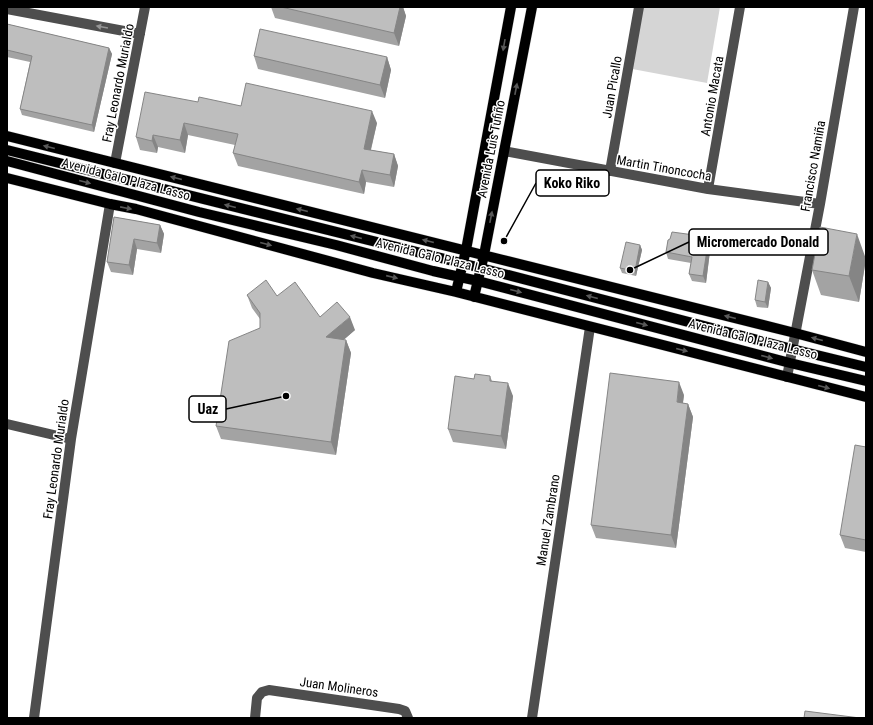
<svg xmlns="http://www.w3.org/2000/svg" width="873" height="725" viewBox="0 0 873 725" font-family="'Roboto Condensed',sans-serif">
	<style>
		.green { fill: #d5d5d5 }
		.lines { fill: none; stroke-linecap: round; stroke-linejoin: round }
		.major-casing { stroke: #dbdbdb; stroke-width: 11 }
		.minor { stroke: #4e4e4e; stroke-width: 10 }
		.major { stroke: #000; stroke-width: 10 }
		.wall { fill: #a3a3a3 }
		.shaded-wall { fill: #858585 }
		.building { fill: #bebebe; stroke: #858585 }
		.oneway { fill: #959595 }
		.oneway2 { fill: #595959 }
		.labels { text-anchor: middle; dominant-baseline: central; stroke-width: 3; stroke-linejoin: round; paint-order: stroke }
		.street-label { font-size: 13px; fill: #000; stroke: #fff }
		.leader { fill: none; stroke: #000; stroke-width: 1.5 }
		.callout-dot { fill: #000; stroke: #fff; stroke-width: 1.5 }
		.callout { fill: #fff; stroke: #000; stroke-width: 1.5 }
		.callout-label { font-size: 14px; text-anchor: middle; font-weight: bold; fill: #000 }
	</style>
	<rect width="100%" height="100%" fill="#fff"/>
	<!-- green -->
	<path class="green" d="M 638,7 L 720,7 L 707,83 L 627,68 Z"/>
	<g class="lines">
		<defs>
			<path id="major" d="M 7,136 L 795,333 L 866,352
				M 7,150 L 481,268 L 792,349 L 866,367
				M 7,161 L 199,212 L 336,245 L 433,271 L 478,281 L 790,363 L 866,381
				M 7,178 L 110,204 L 136,209 L 373,273 L 456,292 L 866,397
				M 456,292 L 466,250 L 511,7
				M 474,297 L 484,255 L 532,7"/>
		</defs>
		<!-- major casing -->
		<use href="#major" class="major-casing"/>
		<!-- minor -->
		<path class="minor" d="M 7,9 L 140,34
			M 504,151 L 708,189 L 820,204
			M 115,163 L 145,7
			M 610,171 L 639,7
			M 708,189 L 740,7
			M 787,377 L 820,204 L 854,7
			M 7,424 L 71,439
			M 34,718 L 71,439 L 110,204
			M 255,718 L 257,698 L 262,692 L 269,690 L 399,709 L 405,711 L 408,718
			M 532,718 L 590,327"/>
		<!-- major -->
		<use href="#major" class="major"/>
	</g>
	<!-- wall -->
	<path class="wall" d="M 271,7 L 403,7 L 406,16 L 399,46 L 275,18 Z
		M 7,24 L 109,48 L 112,54 L 94,132 L 22,115 L 20,109 L 30,62 L 7,57 Z
		M 254,56 L 387,57 L 391,70 L 385,98 L 258,69 Z
		M 198,102 L 241,106 L 377,123 L 371,150 L 394,154 L 398,166 L 394,187 L 366,182 L 364,194 L 238,166 L 233,153 L 235,145 L 188,135 L 185,153 L 158,147 L 157,153 L 140,150 L 136,137 Z
		M 114,217 L 160,225 L 164,234 L 161,253 L 137,249 L 133,275 L 111,272 L 107,262 Z
		M 709,237 L 711,243 L 706,283 L 692,281 L 689,274 L 691,263 L 668,259 L 666,252 Z
		M 640,245 L 642,250 L 636,276 L 622,273 L 620,268 Z
		M 866,259 L 859,302 L 821,295 L 812,270 Z
		M 768,282 L 771,288 L 768,308 L 757,307 L 755,300 Z
		M 247,295 L 277,296 L 320,317 L 355,330 L 343,340 L 346,340 L 351,353 L 336,455 L 221,439 L 216,426 L 260,328 L 260,319 L 252,308 Z
		M 490,376 L 492,381 L 513,396 L 506,449 L 453,442 L 448,429 L 474,379 Z
		M 684,395 L 683,403 L 688,404 L 693,417 L 676,548 L 596,538 L 591,525 Z
		M 866,447 L 866,552 L 845,548 L 840,535 Z"/>
	<!-- shaded-wall -->
	<path class="shaded-wall" d="M 400,7 L 403,7 L 406,16 L 399,46 L 394,33 Z
		M 109,48 L 112,54 L 94,132 L 92,125 Z
		M 387,57 L 391,70 L 385,98 L 380,85 Z
		M 372,111 L 377,123 L 368,161 L 364,149 Z
		M 184,123 L 188,135 L 185,153 L 180,140 Z
		M 153,135 L 158,147 L 157,153 L 152,141 Z
		M 394,154 L 398,166 L 394,187 L 390,175 Z
		M 362,170 L 366,182 L 364,194 L 359,182 Z
		M 160,225 L 164,234 L 161,253 L 157,243 Z
		M 857,234 L 866,259 L 859,302 L 849,276 Z
		M 709,237 L 711,243 L 706,283 L 703,276 Z
		M 134,239 L 137,249 L 133,275 L 129,265 Z
		M 640,245 L 642,250 L 636,276 L 635,271 Z
		M 768,282 L 771,288 L 768,308 L 765,302 Z
		M 350,317 L 355,330 L 331,351 L 326,337 Z
		M 346,340 L 351,353 L 336,455 L 331,442 Z
		M 679,382 L 684,395 L 681,415 L 677,402 Z
		M 508,383 L 513,396 L 506,449 L 501,436 Z
		M 688,404 L 693,417 L 676,548 L 671,535 Z"/>
	<!-- building -->
	<path class="building" d="M 281,7 L 400,7 L 394,33 Z
		M 7,24 L 109,48 L 92,125 L 20,109 L 32,56 L 7,50 Z
		M 260,29 L 387,57 L 380,85 L 254,56 Z
		M 246,83 L 372,111 L 364,149 L 394,154 L 390,175 L 362,170 L 359,182 L 233,153 L 238,134 L 184,123 L 180,140 L 153,135 L 152,141 L 136,137 L 145,92 L 198,102 L 199,97 L 241,106 Z
		M 114,217 L 160,225 L 157,243 L 134,239 L 129,265 L 107,262 Z
		M 820,227 L 857,234 L 849,276 L 812,270 Z
		M 672,232 L 709,237 L 703,276 L 689,274 L 692,257 L 666,252 L 668,240 L 670,239 Z
		M 626,242 L 640,245 L 635,271 L 620,268 Z
		M 266,280 L 277,296 L 295,282 L 320,317 L 337,302 L 350,317 L 326,337 L 346,340 L 331,442 L 216,426 L 229,341 L 260,328 L 260,313 L 247,295 Z
		M 758,280 L 768,282 L 765,302 L 755,300 Z
		M 610,373 L 679,382 L 677,402 L 688,404 L 671,535 L 591,525 Z
		M 475,374 L 490,376 L 490,381 L 508,383 L 501,436 L 448,429 L 455,376 L 474,379 Z
		M 855,445 L 866,447 L 866,540 L 840,535 Z
		M 805,711 L 860,718 L 804,718 Z"/>
	<!-- one-way arrows -->
	<defs><path id="oneway-solid" d="M-6-.8H1V-3.2L6.5 0L1 3.2V.8H-6Z"/></defs>
	<use class="oneway" href="#oneway-solid" transform="translate(102 27) rotate(-170)"/>
	<g class="oneway2">
		<use href="#oneway-solid" transform="translate(504 45) rotate(100)"/>
		<use href="#oneway-solid" transform="translate(516 89) rotate(-79)"/>
		<use href="#oneway-solid" transform="translate(49 147) rotate(-166)"/>
		<use href="#oneway-solid" transform="translate(176 178) rotate(-166)"/>
		<use href="#oneway-solid" transform="translate(85 182) rotate(15)"/>
		<use href="#oneway-solid" transform="translate(230 206) rotate(-166)"/>
		<use href="#oneway-solid" transform="translate(126 208) rotate(11)"/>
		<use href="#oneway-solid" transform="translate(302 210) rotate(-166)"/>
		<use href="#oneway-solid" transform="translate(491 217) rotate(-79)"/>
		<use href="#oneway-solid" transform="translate(356 237) rotate(-166)"/>
		<use href="#oneway-solid" transform="translate(428 241) rotate(-166)"/>
		<use href="#oneway-solid" transform="translate(266 244) rotate(15)"/>
		<use href="#oneway-solid" transform="translate(392 277) rotate(13)"/>
		<use href="#oneway-solid" transform="translate(516 291) rotate(15)"/>
		<use href="#oneway-solid" transform="translate(592 297) rotate(-165)"/>
		<use href="#oneway-solid" transform="translate(730 317) rotate(-166)"/>
		<use href="#oneway-solid" transform="translate(642 324) rotate(15)"/>
		<use href="#oneway-solid" transform="translate(817 339) rotate(-165)"/>
		<use href="#oneway-solid" transform="translate(682 350) rotate(14)"/>
		<use href="#oneway-solid" transform="translate(767 357) rotate(15)"/>
		<use href="#oneway-solid" transform="translate(824 387) rotate(15)"/>
	</g>
	<g class="labels">
		<!-- street labels -->
		<g class="street-label">
			<text transform="translate(118 83) rotate(-79)">Fray Leonardo Murialdo</text>
			<text transform="translate(612 87) rotate(-80)">Juan Picallo</text>
			<text transform="translate(712 96) rotate(-80)">Antonio Macata</text>
			<text transform="translate(491 149) rotate(-79)">Avenida Luis Tufiño</text>
			<text transform="translate(813 166) rotate(-80)">Francisco Namiña</text>
			<text transform="translate(664 168) rotate(10)">Martin Tinoncocha</text>
			<text transform="translate(126 179) rotate(15)">Avenida Galo Plaza Lasso</text>
			<text transform="translate(440 258) rotate(14)">Avenida Galo Plaza Lasso</text>
			<text transform="translate(753 339) rotate(14)">Avenida Galo Plaza Lasso</text>
			<text transform="translate(56 459) rotate(-82)">Fray Leonardo Murialdo</text>
			<text transform="translate(548 520) rotate(-81)">Manuel Zambrano</text>
			<text transform="translate(339 687) rotate(8)">Juan Molineros</text>
		</g>
	</g>
	<!-- callouts -->
	<path class="leader" d="M504 241L536 183M630 270L689 242M286 396L226 409"/>
	<g class="callout-dot">
		<circle cx="504" cy="241" r="4"/>
		<circle cx="630" cy="270" r="4"/>
		<circle cx="286" cy="396" r="4"/>
	</g>
	<g class="callout">
		<rect x="536" y="170" width="73" height="26" rx="4"/>
		<rect x="689" y="229" width="139" height="26" rx="4"/>
		<rect x="189" y="396" width="37" height="26" rx="4"/>
	</g>
	<g class="callout-label">
		<text x="572" y="188">Koko Riko</text>
		<text x="758" y="247">Micromercado Donald</text>
		<text x="208" y="414">Uaz</text>
	</g>
	<!-- border -->
	<rect width="873" height="725" fill="none" stroke="#000000" stroke-width="16"/>
</svg>
